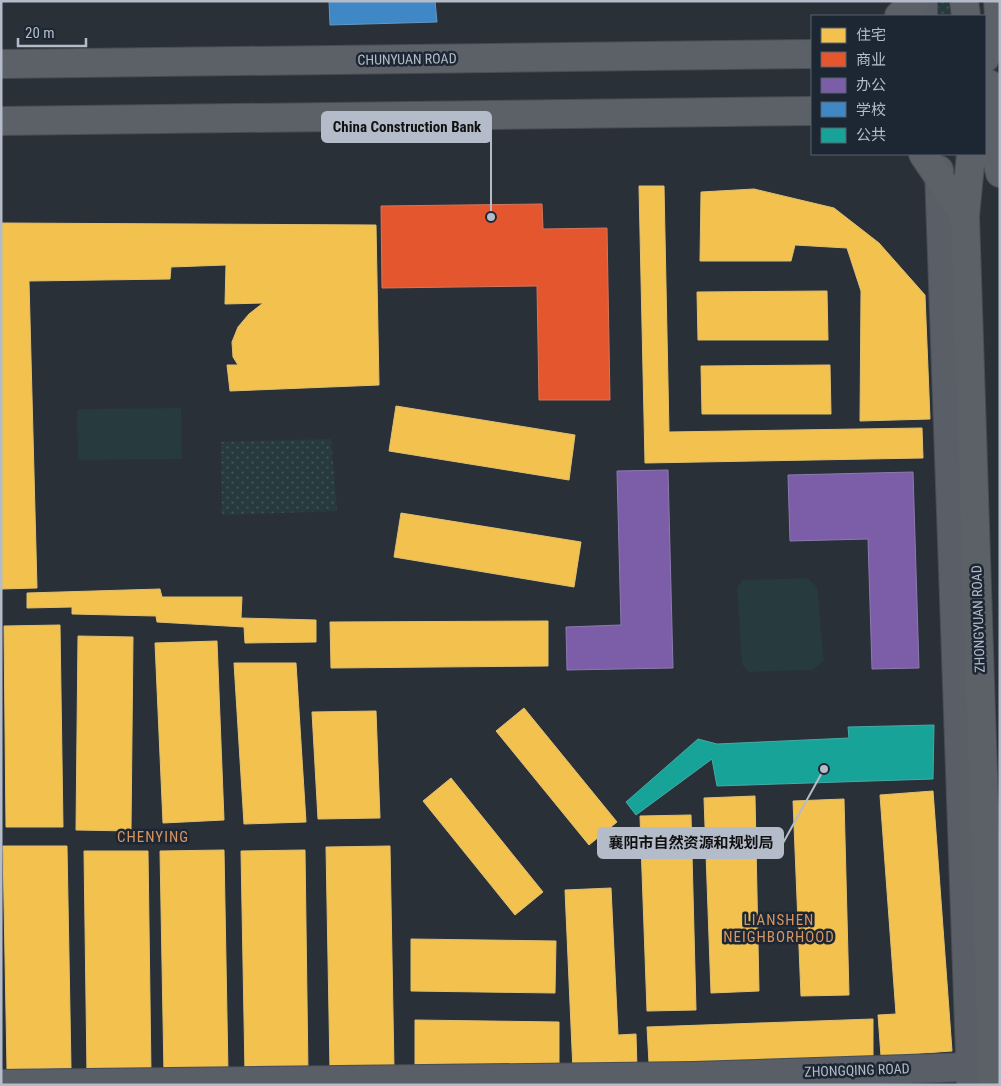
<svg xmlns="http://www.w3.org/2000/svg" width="1001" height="1086" viewBox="0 0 1001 1086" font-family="'Roboto Condensed','Noto Sans SC',sans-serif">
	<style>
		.grass { fill: #273a3e }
		.park { fill: url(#park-dots) }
		.homes { fill: #f2c14e; stroke: #dfc073 }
		.shops { fill: #e4572e; stroke: #d6755c }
		.offices { fill: #7b5ea7; stroke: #8c7ab1 }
		.schools { fill: #3f88c5; stroke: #6298c6 }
		.public { fill: #17a398; stroke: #46aaa7 }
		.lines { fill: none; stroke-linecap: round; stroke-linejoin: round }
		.minor-casing { stroke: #484c53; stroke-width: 30 }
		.major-casing { stroke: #484c55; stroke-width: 30 }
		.minor { stroke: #5a5e66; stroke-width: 28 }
		.major { stroke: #5c6168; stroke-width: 28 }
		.labels { text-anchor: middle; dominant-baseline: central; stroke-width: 5; stroke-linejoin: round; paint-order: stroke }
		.street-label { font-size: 14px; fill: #b4bcc9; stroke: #1d2633 }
		.neighbourhood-label { font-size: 15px; letter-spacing: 1px; fill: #d59563; stroke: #1d2633 }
		.leader { fill: none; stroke: #b4bcc9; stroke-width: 2 }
		.callout-dot { fill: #b4bcc9; stroke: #1d2633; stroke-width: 2 }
		.callout { fill: #b4bcc9; stroke: #b4bcc9; stroke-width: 2 }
		.callout-label { font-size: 15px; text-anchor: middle; font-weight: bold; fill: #111 }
	</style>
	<defs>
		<pattern id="park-dots" width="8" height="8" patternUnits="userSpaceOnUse" patternTransform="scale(1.25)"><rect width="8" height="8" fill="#273a3e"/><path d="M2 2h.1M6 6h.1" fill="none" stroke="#445559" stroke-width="1.8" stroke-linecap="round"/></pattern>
	</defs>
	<rect width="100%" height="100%" fill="#2a3038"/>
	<!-- grass -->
	<path class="grass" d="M 181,408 L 182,459 L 78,460 L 77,409 Z
		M 807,578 L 817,587 L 824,661 L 813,670 L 749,672 L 742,664 L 737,587 L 743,580 Z"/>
	<!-- park -->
	<path class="park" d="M 915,1 L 964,1 L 966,16 L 899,16 Z
		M 331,439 L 337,511 L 222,515 L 221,442 Z"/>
	<!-- homes -->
	<path class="homes" d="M 639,186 L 664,186 L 669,432 L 922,428 L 923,458 L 645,463 Z
		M 754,189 L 834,208 L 879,243 L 925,295 L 930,419 L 860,421 L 861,291 L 847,248 L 795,245 L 791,261 L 700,261 L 701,192 Z
		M 1,223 L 376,225 L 379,385 L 230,391 L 227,365 L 238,365 L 233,357 L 232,342 L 238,327 L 249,314 L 263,303 L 225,304 L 226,265 L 171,267 L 170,279 L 29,281 L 37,588 L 1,589 Z
		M 827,291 L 828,340 L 698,340 L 697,292 Z
		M 830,365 L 831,414 L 702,414 L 701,366 Z
		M 396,406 L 575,435 L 569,480 L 389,451 Z
		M 401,513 L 581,542 L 574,587 L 394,557 Z
		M 160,589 L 162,597 L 242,597 L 241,618 L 316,620 L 316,642 L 245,643 L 244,627 L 157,622 L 156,616 L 72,614 L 72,607 L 27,608 L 27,593 Z
		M 548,621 L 548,666 L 331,668 L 330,622 Z
		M 60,625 L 63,827 L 6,827 L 4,626 Z
		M 78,636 L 133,637 L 131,831 L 76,830 Z
		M 217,641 L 224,820 L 163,823 L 155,643 Z
		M 234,663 L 296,663 L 306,822 L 244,824 Z
		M 524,708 L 617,822 L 589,845 L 496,731 Z
		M 376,711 L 380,818 L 318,819 L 312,712 Z
		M 451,778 L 543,892 L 515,915 L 423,801 Z
		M 933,791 L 952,1051 L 881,1056 L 878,1015 L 896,1014 L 880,795 Z
		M 755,796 L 759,991 L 711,993 L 704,798 Z
		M 844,799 L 849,995 L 801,996 L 793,801 Z
		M 691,815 L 696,1010 L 647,1011 L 640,816 Z
		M 3,846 L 67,846 L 71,1068 L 7,1069 Z
		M 390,846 L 394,1069 L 330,1070 L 326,847 Z
		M 224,850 L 228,1073 L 164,1074 L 160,851 Z
		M 305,850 L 308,1073 L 245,1074 L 241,851 Z
		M 84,851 L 148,851 L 151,1073 L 87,1074 Z
		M 611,888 L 618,1035 L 636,1034 L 637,1068 L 573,1071 L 565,890 Z
		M 411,939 L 556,941 L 555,993 L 411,991 Z
		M 873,1019 L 873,1057 L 649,1063 L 647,1027 Z
		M 415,1020 L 559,1022 L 559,1073 L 415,1072 Z"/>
	<!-- shops -->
	<path class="shops" d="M 542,204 L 543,229 L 607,228 L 610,400 L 539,400 L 537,286 L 382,288 L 381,206 Z"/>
	<!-- offices -->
	<path class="offices" d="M 668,470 L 673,668 L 567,670 L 566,627 L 621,625 L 617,471 Z
		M 913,472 L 919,668 L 872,669 L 868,539 L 790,541 L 788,475 Z"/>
	<!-- schools -->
	<path class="schools" d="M 329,1 L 435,1 L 437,22 L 330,25 Z"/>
	<!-- public -->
	<path class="public" d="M 934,725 L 933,779 L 717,786 L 712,759 L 636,815 L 626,802 L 698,739 L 717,744 L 849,738 L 848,727 Z"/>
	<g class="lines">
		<defs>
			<path id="minor" d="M 923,1 L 923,16
				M 939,170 L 971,1084
				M 1,1084 L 694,1076 L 1000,1066"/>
			<path id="major" d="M 964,1 L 966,16
				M 899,16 L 915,1
				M 985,58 L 999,15 L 998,1
				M 1,64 L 812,54
				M 985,82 L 1000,90
				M 985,107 L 1000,173
				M 1,121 L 812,111
				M 923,154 L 965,216
				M 971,154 L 965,216 L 993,1085"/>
		</defs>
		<!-- minor casing -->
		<use href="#minor" class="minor-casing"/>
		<!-- major casing -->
		<use href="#major" class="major-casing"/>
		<!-- minor -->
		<use href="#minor" class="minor"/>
		<!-- major -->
		<use href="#major" class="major"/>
	</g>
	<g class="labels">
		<!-- street labels -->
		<g class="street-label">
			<text transform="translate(407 59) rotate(-1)">CHUNYUAN ROAD</text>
			<text transform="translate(978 619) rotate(-92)">ZHONGYUAN ROAD</text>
			<text transform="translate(857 1070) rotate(-2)">ZHONGQING ROAD</text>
		</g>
		<!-- neighbourhood labels -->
		<g class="neighbourhood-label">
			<text x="153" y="837">CHENYING</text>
			<text x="779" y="920">LIANSHEN<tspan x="779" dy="17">NEIGHBORHOOD</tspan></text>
		</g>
	</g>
	<!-- callouts -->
	<path class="leader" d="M491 217L491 127M824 769L783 843"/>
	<g class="callout-dot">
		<circle cx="491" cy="217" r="5"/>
		<circle cx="824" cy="769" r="5"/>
	</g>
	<g class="callout">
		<rect x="322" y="112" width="169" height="30" rx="5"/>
		<rect x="598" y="828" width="185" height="30" rx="5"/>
	</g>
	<g class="callout-label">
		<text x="407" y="132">China Construction Bank</text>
		<text x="691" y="848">襄阳市自然资源和规划局</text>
	</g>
	<!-- border -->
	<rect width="1001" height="1086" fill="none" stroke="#b4bcc9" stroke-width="5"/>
	<!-- legend -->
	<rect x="811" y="15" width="175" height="140" fill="#1d2633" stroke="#59626f"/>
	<rect x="821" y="28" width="25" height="15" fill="#f2c14e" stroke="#59626f"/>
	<text x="856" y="40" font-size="15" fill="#b4bcc9">住宅</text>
	<rect x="821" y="52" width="25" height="15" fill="#e4572e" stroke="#59626f"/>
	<text x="856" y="65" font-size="15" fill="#b4bcc9">商业</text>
	<rect x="821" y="78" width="25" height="15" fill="#7b5ea7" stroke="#59626f"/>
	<text x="856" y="90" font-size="15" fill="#b4bcc9">办公</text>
	<rect x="821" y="102" width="25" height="15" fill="#3f88c5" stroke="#59626f"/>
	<text x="856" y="115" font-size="15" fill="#b4bcc9">学校</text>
	<rect x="821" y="128" width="25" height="15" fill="#17a398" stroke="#59626f"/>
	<text x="856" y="140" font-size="15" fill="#b4bcc9">公共</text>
	<!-- scale -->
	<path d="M18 38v8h68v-8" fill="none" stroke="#b4bcc9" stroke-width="2.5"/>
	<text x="25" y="38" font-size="15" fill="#b4bcc9" stroke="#1d2633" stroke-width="4" paint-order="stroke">20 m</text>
</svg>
